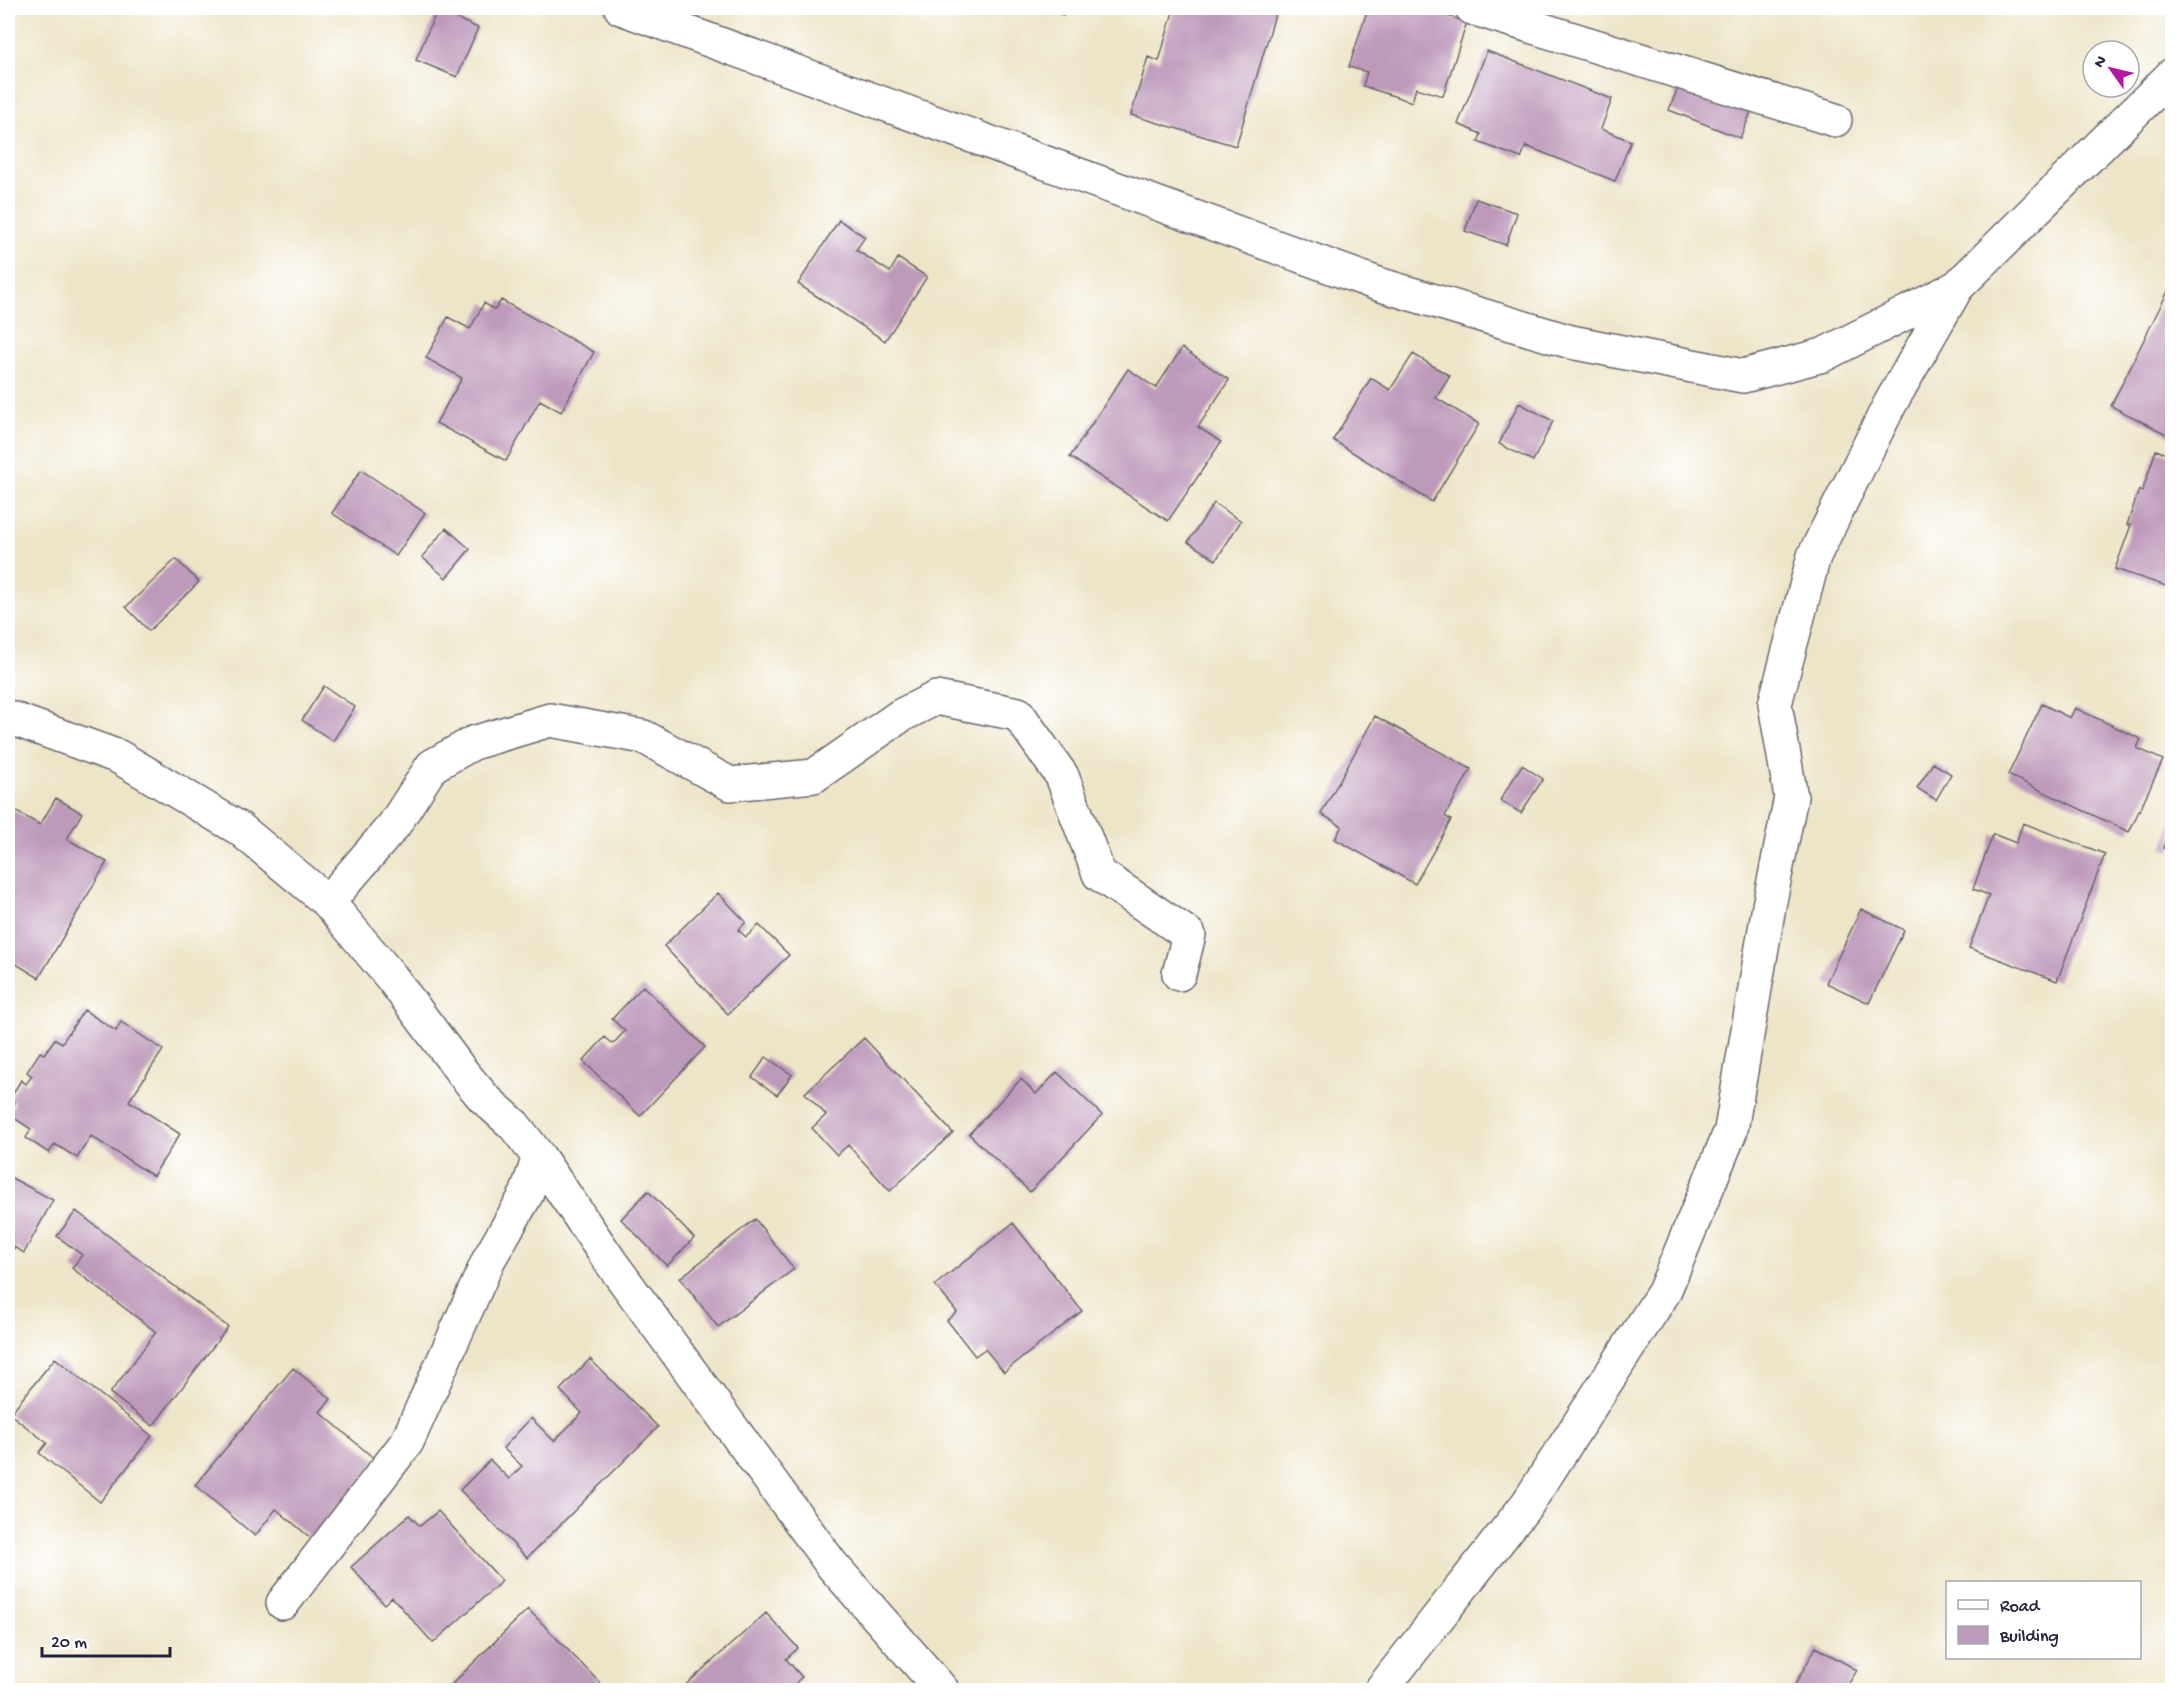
<svg xmlns="http://www.w3.org/2000/svg" width="2180" height="1698" viewBox="0 0 2180 1698" font-family="'Gochi Hand',sans-serif">
	<style>
		.building { fill: #bd99ba }
		.lines { fill: none; stroke-linecap: round; stroke-linejoin: round }
		.minor-casing { stroke: #69666c; stroke-width: 36 }
		.minor { stroke: #fff; stroke-width: 33 }
	</style>
	<rect width="100%" height="100%" fill="#fff"/>
	<filter id="ink" filterUnits="userSpaceOnUse"><feTurbulence type="fractalNoise" baseFrequency=".0167" numOctaves="2"/><feDisplacementMap in="SourceGraphic" scale="12" xChannelSelector="R" yChannelSelector="G"/><feConvolveMatrix kernelMatrix="1 2 1 2 8 2 1 2 1" color-interpolation-filters="sRGB"/></filter>
	<filter id="wash" filterUnits="userSpaceOnUse"><feTurbulence type="fractalNoise" baseFrequency=".008" numOctaves="4" result="noise"/><feDisplacementMap in="SourceGraphic" scale="24" xChannelSelector="R" yChannelSelector="G"/><feGaussianBlur stdDeviation="1.35" result="paint"/><feColorMatrix in="noise" values="0 0 0 0 0 0 0 0 0 0 0 0 0 0 0 0 0 1.4 0 .05"/><feComposite in="paint" operator="in"/></filter>
	<g filter="url(#wash)">
		<rect width="100%" height="100%" fill="#eee5c8"/>
		<g id="blocks">
			<!-- building -->
			<path class="building" d="M 1040,8 L 1065,8 L 1063,15 Z
				M 1174,8 L 1277,8 L 1236,146 L 1131,115 L 1148,57 L 1159,61 Z
				M 1368,8 L 1422,8 L 1467,22 L 1443,96 L 1416,88 L 1412,102 L 1363,86 L 1367,72 L 1349,67 Z
				M 437,10 L 478,28 L 457,77 L 416,60 Z
				M 1487,51 L 1612,99 L 1601,129 L 1631,141 L 1615,181 L 1526,146 L 1521,158 L 1478,142 L 1481,134 L 1458,124 Z
				M 1679,85 L 1751,112 L 1740,138 L 1669,110 Z
				M 1476,199 L 1517,213 L 1506,245 L 1465,231 Z
				M 839,220 L 865,237 L 856,250 L 890,272 L 898,258 L 927,277 L 885,341 L 798,284 Z
				M 2172,283 L 2172,437 L 2111,406 Z
				M 501,300 L 594,352 L 561,412 L 540,400 L 506,461 L 436,423 L 462,378 L 426,358 L 448,317 L 470,329 L 484,303 L 495,310 Z
				M 1182,348 L 1229,380 L 1198,427 L 1221,442 L 1168,521 L 1070,457 L 1128,369 L 1156,388 Z
				M 1413,354 L 1450,376 L 1436,398 L 1479,424 L 1432,502 L 1333,440 L 1371,378 L 1390,390 Z
				M 1519,403 L 1553,421 L 1533,461 L 1499,444 Z
				M 2156,450 L 2172,456 L 2172,588 L 2115,569 L 2131,525 L 2127,525 L 2139,490 L 2142,492 Z
				M 361,470 L 425,513 L 396,556 L 332,513 Z
				M 1214,503 L 1241,521 L 1216,560 L 1188,542 Z
				M 446,528 L 470,549 L 446,578 L 422,557 Z
				M 176,559 L 199,582 L 149,631 L 126,607 Z
				M 324,686 L 355,707 L 333,741 L 302,720 Z
				M 2042,704 L 2070,718 L 2075,708 L 2141,739 L 2137,748 L 2163,760 L 2129,832 L 2008,775 Z
				M 1375,716 L 1471,769 L 1445,816 L 1451,820 L 1415,884 L 1335,839 L 1342,826 L 1321,814 Z
				M 1933,763 L 1951,774 L 1936,800 L 1917,788 Z
				M 1522,765 L 1543,779 L 1521,813 L 1500,800 Z
				M 56,798 L 82,813 L 67,839 L 107,862 L 39,978 L 8,959 L 8,817 L 12,809 L 40,825 Z
				M 2172,822 L 2172,851 L 2163,848 Z
				M 2023,823 L 2105,854 L 2057,981 L 1969,948 L 1989,895 L 1973,889 L 1993,834 L 2016,843 Z
				M 718,893 L 746,922 L 738,930 L 746,937 L 759,925 L 789,955 L 728,1014 L 664,946 Z
				M 1861,909 L 1904,930 L 1869,1003 L 1826,983 Z
				M 643,986 L 705,1047 L 640,1116 L 583,1061 L 605,1037 L 613,1044 L 625,1031 L 612,1019 Z
				M 84,1010 L 116,1031 L 121,1022 L 163,1050 L 129,1101 L 180,1134 L 153,1176 L 91,1136 L 77,1158 L 55,1144 L 49,1153 L 26,1138 L 31,1129 L 8,1114 L 15,1103 L 10,1099 L 21,1080 L 26,1084 L 32,1076 L 27,1072 L 40,1052 L 44,1054 L 55,1039 L 62,1043 Z
				M 864,1038 L 953,1133 L 890,1191 L 848,1145 L 837,1155 L 812,1128 L 826,1115 L 805,1093 Z
				M 766,1057 L 792,1075 L 777,1095 L 752,1077 Z
				M 1057,1072 L 1102,1115 L 1030,1192 L 969,1134 L 1021,1079 L 1036,1094 Z
				M 8,1176 L 53,1200 L 24,1253 L 14,1247 L 8,1258 Z
				M 648,1191 L 694,1238 L 667,1266 L 621,1219 Z
				M 76,1211 L 228,1327 L 153,1426 L 110,1393 L 156,1332 L 72,1268 L 82,1255 L 57,1236 Z
				M 755,1219 L 794,1269 L 718,1327 L 680,1278 Z
				M 1013,1223 L 1082,1311 L 1004,1372 L 985,1349 L 975,1356 L 947,1320 L 957,1312 L 935,1285 Z
				M 55,1358 L 152,1436 L 100,1502 L 39,1453 L 47,1443 L 10,1414 Z
				M 590,1359 L 658,1427 L 527,1558 L 460,1490 L 490,1460 L 509,1479 L 522,1466 L 503,1448 L 531,1418 L 554,1441 L 582,1413 L 560,1390 Z
				M 293,1368 L 331,1399 L 320,1412 L 377,1461 L 312,1539 L 276,1509 L 255,1536 L 195,1485 Z
				M 438,1511 L 502,1581 L 433,1643 L 392,1597 L 384,1604 L 351,1567 L 409,1515 L 420,1526 Z
				M 528,1609 L 607,1690 L 458,1690 L 452,1684 Z
				M 766,1613 L 798,1648 L 786,1659 L 802,1677 L 788,1690 L 680,1690 Z
				M 1816,1647 L 1857,1670 L 1845,1690 L 1792,1690 Z"/>
		</g>
	</g>
	<g filter="url(#ink)">
		<use href="#blocks" fill-opacity="0" stroke="#69666c" stroke-width="1.5"/>
		<g class="lines">
			<defs>
				<path id="minor" d="M 621,8 L 1378,284 L 1571,342 L 1743,376 L 1823,355 L 1957,287 L 2172,75
					M 1472,8 L 1835,120
					M 8,717 L 119,757 L 240,829 L 328,902 L 392,978 L 462,1072 L 484,1098 L 514,1125 L 539,1157 L 610,1261 L 832,1565 L 942,1690
					M 328,902 L 394,825 L 432,766 L 473,743 L 550,720 L 644,737 L 730,784 L 814,776 L 900,716 L 936,698 L 1018,714 L 1062,776 L 1099,874 L 1189,935 L 1179,974
					M 283,1603 L 407,1442 L 489,1259 L 526,1195 L 539,1157
					M 1381,1690 L 1528,1503 L 1664,1292 L 1731,1130 L 1769,906 L 1791,797 L 1775,704 L 1814,556 L 1890,404 L 1957,287"/>
			</defs>
			<!-- minor casing -->
			<use href="#minor" class="minor-casing"/>
			<!-- minor -->
			<use href="#minor" class="minor"/>
		</g>
	</g>
	<!-- margin -->
	<rect width="2180" height="1698" fill="none" stroke="#fff" stroke-width="30"/>
	<!-- legend -->
	<rect x="1946" y="1581" width="195" height="78" fill="#ffffff" stroke="#a7a7b1" stroke-width="1.5"/>
	<rect x="1958" y="1600" width="30" height="9" fill="#ffffff" stroke="#a7a7b1" stroke-width="1.5"/>
	<text x="2000" y="1611" font-size="18" fill="#22223b">Road</text>
	<rect x="1958" y="1626" width="30" height="18" fill="#bd99ba" stroke="#a7a7b1" stroke-width="1.5"/>
	<text x="2000" y="1641" font-size="18" fill="#22223b">Building</text>
	<!-- north arrow -->
	<g transform="translate(2111 69) rotate(304)"><circle r="28" fill="#ffffff" stroke="#a7a7b1" stroke-width="1.5"/>
	<path d="M0-4.5L10 22L0 15L-10 22Z" fill="#b5179e"/>
	<text y="-9" font-size="16" font-weight="bold" text-anchor="middle" fill="#22223b">N</text>
	</g>
	<!-- scale -->
	<path d="M42 1647v9h128v-9" fill="none" stroke="#22223b" stroke-width="3"/>
	<text x="51" y="1647" font-size="18" fill="#22223b" stroke="#ffffff" stroke-width="4.5" paint-order="stroke">20 m</text>
</svg>
